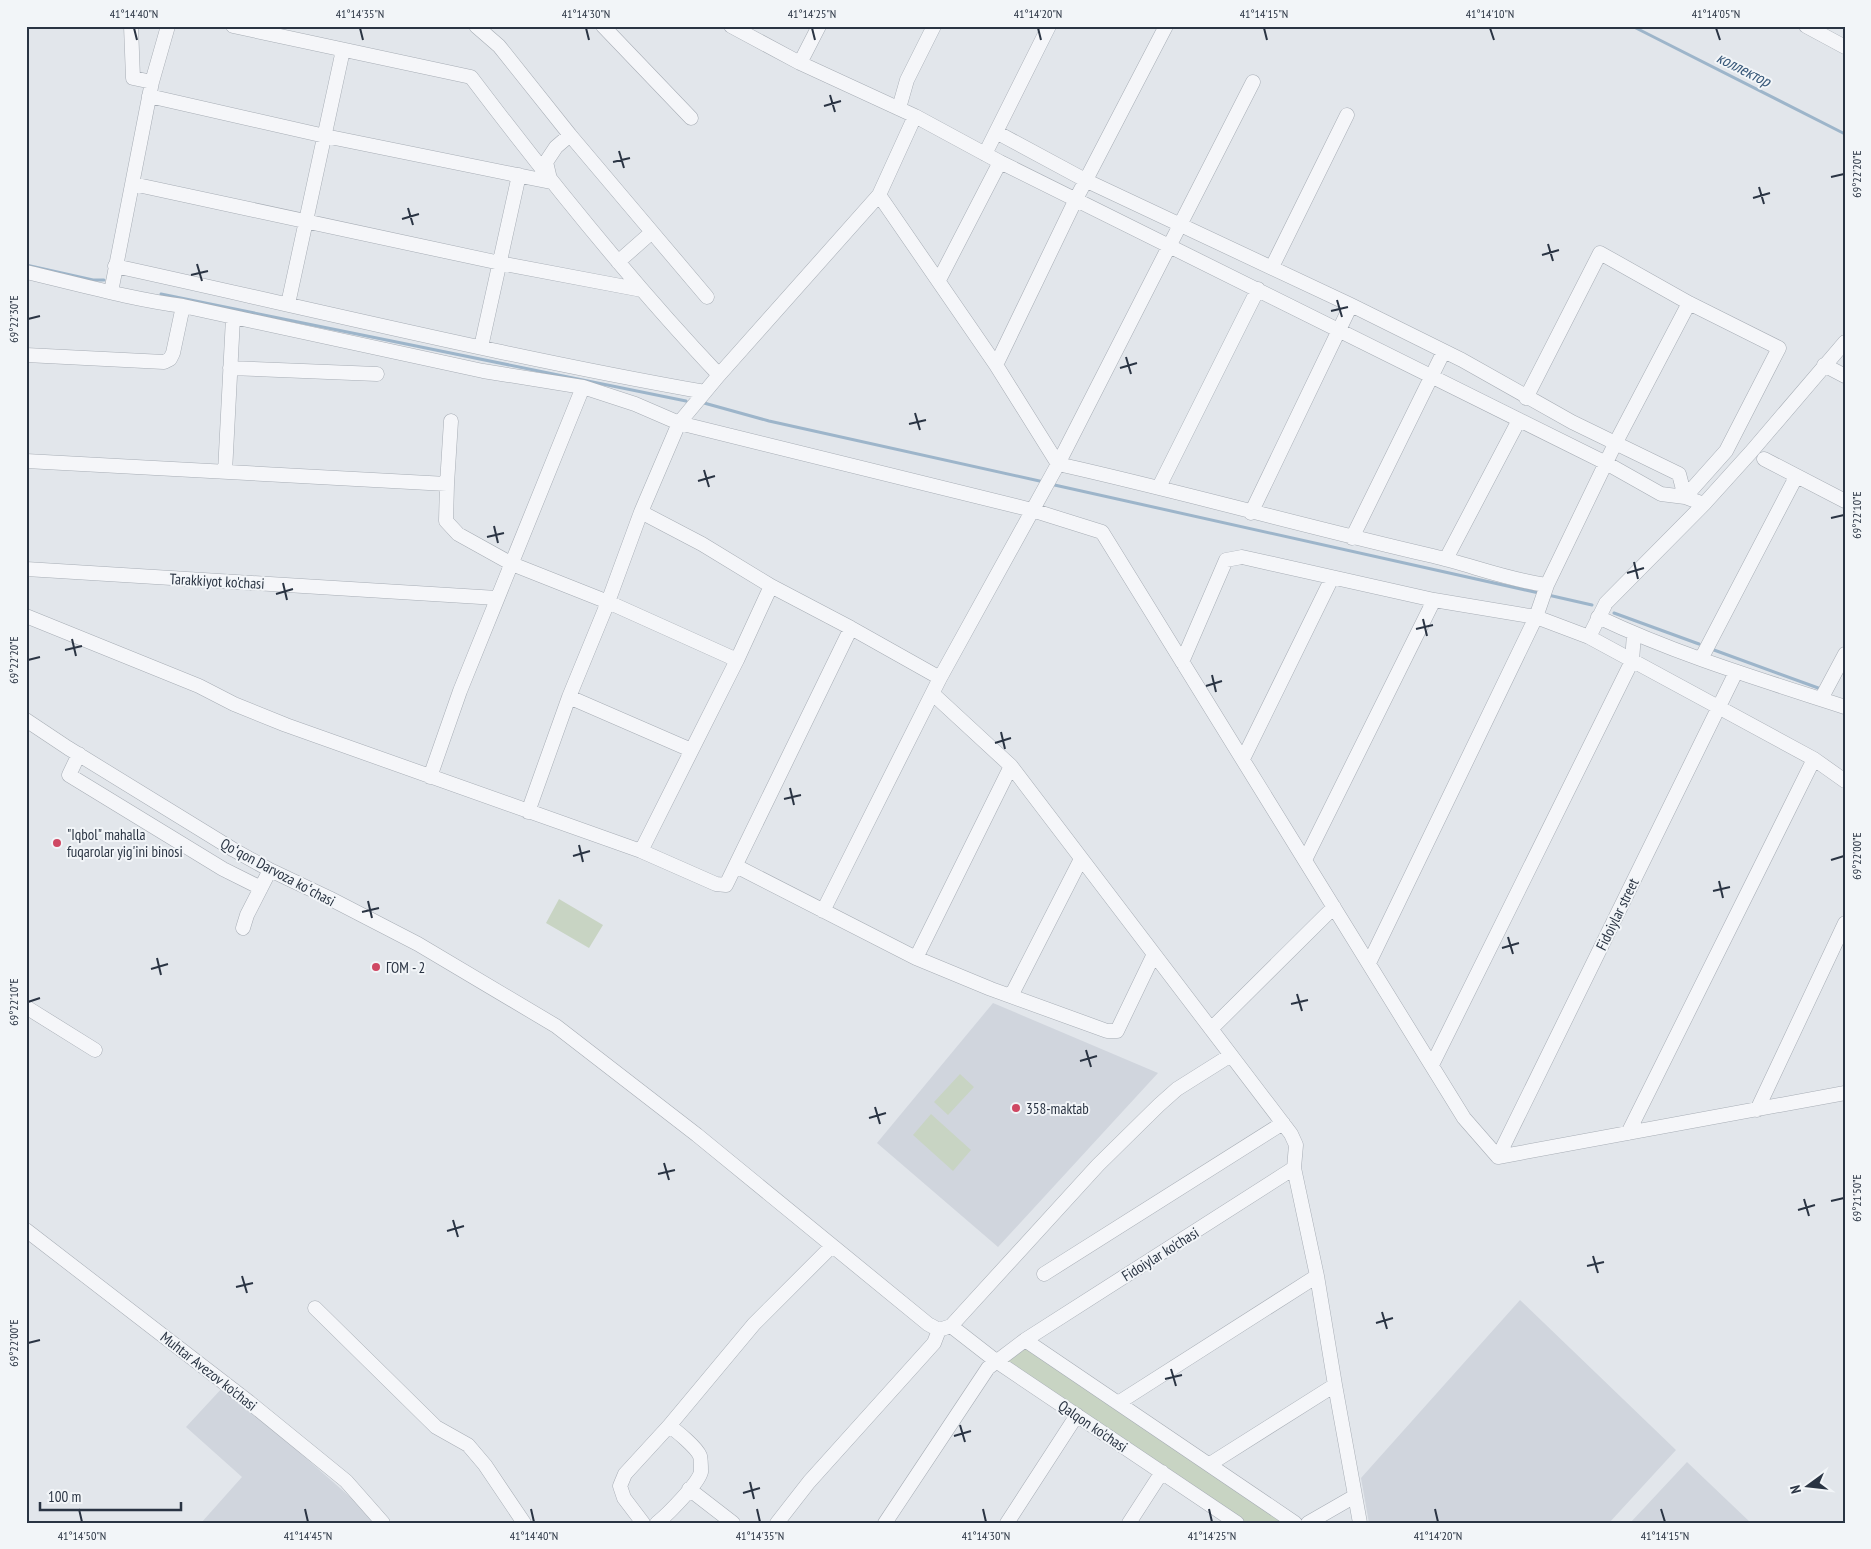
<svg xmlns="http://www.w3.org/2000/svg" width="1871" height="1549" viewBox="0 0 1871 1549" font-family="'PT Sans Narrow',sans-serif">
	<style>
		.built { fill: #d0d5dd }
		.green { fill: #c8d4c3 }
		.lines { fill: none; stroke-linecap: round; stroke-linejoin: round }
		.stream { stroke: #9db5ca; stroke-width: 3 }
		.minor-casing { stroke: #a7adb5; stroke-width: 15 }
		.minor { stroke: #f5f6f9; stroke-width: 14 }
		.ticks { fill: none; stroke: #2a3443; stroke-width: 2 }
		.poi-dot { fill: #cf4863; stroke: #f2f5f8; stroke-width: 2 }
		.labels { text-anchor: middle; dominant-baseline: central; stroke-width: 4; stroke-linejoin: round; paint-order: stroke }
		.street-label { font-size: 15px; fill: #2a3443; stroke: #f2f5f8 }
		.poi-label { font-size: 15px; fill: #2a3443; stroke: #f2f5f8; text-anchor: start }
		.water-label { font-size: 16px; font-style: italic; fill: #345577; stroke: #f2f5f8 }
		.neatline { fill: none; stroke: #2a3443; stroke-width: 2 }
		.ticks-label { font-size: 12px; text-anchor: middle; fill: #2a3443 }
	</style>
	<rect width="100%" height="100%" fill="#e2e6eb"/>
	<!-- built -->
	<path class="built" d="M 993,1003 L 1158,1073 L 998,1247 L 877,1143 Z
		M 1520,1300 L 1676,1450 L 1609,1523 L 1369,1523 L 1361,1478 Z
		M 224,1386 L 357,1503 L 374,1523 L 201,1523 L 242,1477 L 186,1427 Z
		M 1687,1462 L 1751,1523 L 1630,1523 Z"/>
	<!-- green -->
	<path class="green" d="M 559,899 L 603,925 L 589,948 L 546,923 Z
		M 960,1074 L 974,1087 L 948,1115 L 934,1102 Z
		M 931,1114 L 971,1150 L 953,1171 L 913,1135 Z
		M 1026,1346 L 1290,1523 L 1246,1523 L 1011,1367 L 1007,1360 Z"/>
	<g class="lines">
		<!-- stream -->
		<path class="stream" d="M 1632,26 L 1845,134
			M 26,265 L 93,280 L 104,280
			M 161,294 L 686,401
			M 704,403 L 769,421 L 1044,482
			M 1050,484 L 1539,593
			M 1548,595 L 1592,605
			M 1614,613 L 1699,644
			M 1714,650 L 1821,689"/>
		<defs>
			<path id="minor" d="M 233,26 L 471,77 C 549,180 630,281 719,375
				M 476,26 L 499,46 L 570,135 L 652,232 L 618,262
				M 603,26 L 691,118
				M 731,26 L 800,63 L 915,116 L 1000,162 L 1606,463 L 1661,494 L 1685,497 L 1704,504
				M 1806,26 L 1845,47
				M 800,63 L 819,26
				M 152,82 L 168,26
				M 149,96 L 325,136 L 551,182
				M 899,108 L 907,80 L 934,26
				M 996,132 L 1087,181 L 1351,305 L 1462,360 L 1572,422 L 1679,474 L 1685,497
				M 985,154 L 1049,26
				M 550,179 L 546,162 L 556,147 L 570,135
				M 133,184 L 500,263 L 642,290
				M 879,195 L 996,365 L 1058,464 C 1183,492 1307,527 1433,556 C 1471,565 1508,580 1547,585
				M 652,232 L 707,297
				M 115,266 C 312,309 507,357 705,392
				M 1272,267 L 1347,115
				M 26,272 C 78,284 130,299 183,306 L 483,371 L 583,387 L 635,404 L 679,423 L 1032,510 L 1102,532 L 1464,1118 L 1498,1157
				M 939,280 L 1000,162
				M 111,292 L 152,82 L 133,78 L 131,26
				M 288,304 L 343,50
				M 481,347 L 519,175
				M 26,355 L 164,362 L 170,359 L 173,353 L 183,306
				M 996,365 L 1076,199 L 1166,26
				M 1824,365 L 1845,376
				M 230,368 L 377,374
				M 1526,398 L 1600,253 L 1689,303 L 1779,348 L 1726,451 L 1685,497
				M 451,421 L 447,484 L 446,521 L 458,534 L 512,564 L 608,602 L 737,660
				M 1764,459 L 1845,501
				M 26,461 L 447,484
				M 225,472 L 233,318
				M 1159,487 L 1258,289
				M 641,512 L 702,544 L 771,586 L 851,628 L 940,678
				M 1251,513 L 1351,305
				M 1352,538 L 1444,351
				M 1446,559 L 1519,420
				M 26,569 L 497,598
				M 26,616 L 199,686 L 234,704 L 286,725 L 641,851 L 716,884 L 726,885 L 851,628
				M 1598,617 C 1678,655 1762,680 1845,707
				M 1589,637 L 1606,603 L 1704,504 L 1751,452 L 1845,342
				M 1701,659 L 1796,477
				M 1182,662 L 1226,560 L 1242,557 L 1434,600 L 1536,617 L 1589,637 L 1814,759 L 1845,781
				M 933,694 L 1011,766 L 1291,1134 L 1296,1145 L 1294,1168 L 1317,1276 L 1335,1385 L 1360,1523
				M 569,697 L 691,750
				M 1821,699 L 1845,654
				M 26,720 L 68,748 L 234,850 L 270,870 L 329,898 L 418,944 L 556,1026 L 697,1135 L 928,1324 L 939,1330
				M 79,754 L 69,775 L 223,869 L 261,888
				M 1243,759 L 1332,578
				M 430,777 L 460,691 L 583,387
				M 528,812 L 569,697 L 608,602 L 641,512 L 679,423 L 719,375 L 879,195 L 915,116
				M 641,851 L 737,660 L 771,586
				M 1305,860 L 1434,600
				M 736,866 L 916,958 L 991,989 L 1107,1031 L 1117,1031 L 1154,954
				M 823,911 L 940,678 L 1058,464 L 1253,82
				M 243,928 L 247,915 L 270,870
				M 916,958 L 1011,766
				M 1369,963 L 1536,617 L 1547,585 L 1615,444 L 1689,303
				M 1011,996 L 1081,859
				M 26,1007 L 95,1050
				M 1211,1029 L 1334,907
				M 1432,1065 L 1632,661 L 1634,634
				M 1757,1110 L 1845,923
				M 1628,1133 L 1814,759
				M 1498,1157 L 1736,672
				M 1498,1157 L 1845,1093
				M 26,1230 L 249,1402 L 346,1481 L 383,1523
				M 1044,1274 L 1283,1123
				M 315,1308 L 436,1427 L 468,1445 L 485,1465 L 524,1523
				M 951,1326 L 996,1361 L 1237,1523
				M 1025,1340 L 1295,1523
				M 1118,1403 L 1317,1276
				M 1210,1464 L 1335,1385
				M 689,1489 L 733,1523
				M 643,1523 L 624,1498 L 620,1486 L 625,1474 L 669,1426 L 754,1324 L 832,1246
				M 657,1523 C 667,1515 698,1484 701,1472 C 701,1469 701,1459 700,1456 C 697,1448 677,1431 669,1426
				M 777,1523 L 809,1482 L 934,1343 L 939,1330 L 951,1326 L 1098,1165 L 1159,1105 L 1177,1089 L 1231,1055
				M 885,1523 L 988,1368 L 1025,1340 L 1294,1168
				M 1007,1523 L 1077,1415
				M 1129,1523 L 1162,1472
				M 1308,1523 L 1355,1496"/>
		</defs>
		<!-- minor casing -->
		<use href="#minor" class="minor-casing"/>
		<!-- minor -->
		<use href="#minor" class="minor"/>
	</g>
	<!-- ticks -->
	<path class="ticks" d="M 134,28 L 137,40M 360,28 L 363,40M 586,28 L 589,40M 812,28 L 815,40M 1038,28 L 1041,40M 1264,28 L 1267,40M 1490,28 L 1494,40M 1716,28 L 1720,40M 830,95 L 835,112M 824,106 L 841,101M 619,151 L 624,168M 613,162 L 630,158M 1831,177 L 1844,174M 1759,187 L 1764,204M 1753,198 L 1770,193M 408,208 L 413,225M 402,219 L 419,214M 1548,244 L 1553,261M 1542,255 L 1559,250M 197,264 L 202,281M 191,275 L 208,271M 1337,300 L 1342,317M 1331,311 L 1348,307M 28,319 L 40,316M 1126,357 L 1131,374M 1120,368 L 1137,363M 915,413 L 920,430M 909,424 L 926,420M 704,470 L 709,487M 698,481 L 715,476M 1831,518 L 1844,515M 494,526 L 498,543M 487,537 L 504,533M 1634,562 L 1638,579M 1627,573 L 1644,568M 283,583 L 287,600M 276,594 L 293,589M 1423,619 L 1427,636M 1416,629 L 1433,625M 72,639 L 76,656M 65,650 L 82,646M 28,660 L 40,657M 1212,675 L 1216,692M 1206,686 L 1222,681M 1001,732 L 1005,749M 995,743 L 1011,738M 790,788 L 794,805M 784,799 L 801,795M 579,845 L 583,862M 573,856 L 590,851M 1831,860 L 1844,856M 1719,881 L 1723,898M 1713,891 L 1730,887M 368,901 L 372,918M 362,912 L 379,908M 1508,937 L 1513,954M 1502,948 L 1519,943M 157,958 L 161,975M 151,969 L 168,964M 1297,994 L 1302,1011M 28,1002 L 40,998M 1291,1004 L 1308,1000M 1086,1050 L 1091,1067M 1080,1061 L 1097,1056M 875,1107 L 880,1124M 869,1118 L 886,1113M 664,1163 L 669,1180M 658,1174 L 675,1170M 1804,1199 L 1809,1216M 1831,1201 L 1844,1198M 1798,1210 L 1815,1205M 453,1220 L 458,1237M 447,1231 L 464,1226M 1593,1256 L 1598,1273M 1587,1266 L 1604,1262M 242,1276 L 247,1293M 236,1287 L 253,1283M 1382,1312 L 1387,1329M 1376,1323 L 1393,1318M 28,1343 L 40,1340M 1171,1369 L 1176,1386M 1165,1379 L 1182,1375M 960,1425 L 965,1442M 954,1436 L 971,1431M 750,1482 L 754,1499M 743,1493 L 760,1488M 79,1509 L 82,1522M 305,1509 L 308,1522M 531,1509 L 534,1522M 757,1509 L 760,1522M 983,1509 L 986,1522M 1209,1509 L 1212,1522M 1435,1509 L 1438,1522M 1661,1509 L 1665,1522"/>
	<!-- markers -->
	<g class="poi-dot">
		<circle cx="57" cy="843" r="5"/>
		<circle cx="376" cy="967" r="5"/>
		<circle cx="1016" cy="1108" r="5"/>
	</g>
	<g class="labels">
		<!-- street labels -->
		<g class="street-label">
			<text transform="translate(217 581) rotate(3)">Tarakkiyot ko'chasi</text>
			<text transform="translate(278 872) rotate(28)">Qoʻqon Darvoza koʻchasi</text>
			<text transform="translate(1617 914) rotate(-64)">Fidoiylar street</text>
			<text transform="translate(1160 1254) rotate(-32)">Fidoiylar ko'chasi</text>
			<text transform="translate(209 1371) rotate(38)">Muhtar Avezov ko'chasi</text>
			<text transform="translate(1093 1426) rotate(34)">Qalqon ko'chasi</text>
		</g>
		<!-- poi labels -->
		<g class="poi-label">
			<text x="67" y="834">"Iqbol" mahalla<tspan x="67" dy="17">fuqarolar yig'ini binosi</tspan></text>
			<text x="386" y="967">ГОМ - 2</text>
			<text x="1026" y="1108">358-maktab</text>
		</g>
		<!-- water labels -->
		<g class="water-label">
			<text transform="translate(1744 69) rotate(27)">коллектор</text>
		</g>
	</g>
	<!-- border -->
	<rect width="1871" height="1549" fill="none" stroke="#f2f5f8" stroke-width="55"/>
	<!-- north arrow -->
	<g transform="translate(1808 1486) rotate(255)" stroke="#f2f5f8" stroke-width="4" paint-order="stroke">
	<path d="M0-4L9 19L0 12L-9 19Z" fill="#2a3443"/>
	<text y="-8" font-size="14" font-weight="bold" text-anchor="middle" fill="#2a3443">N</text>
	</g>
	<!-- scale -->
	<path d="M40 1502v8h141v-8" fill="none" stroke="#2a3443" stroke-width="2.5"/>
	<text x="48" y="1502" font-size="15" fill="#2a3443" stroke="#f2f5f8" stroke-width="4" paint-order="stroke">100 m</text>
	<rect x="28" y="28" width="1816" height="1494" class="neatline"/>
	<g class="ticks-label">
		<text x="134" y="18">41°14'40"N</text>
		<text x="360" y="18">41°14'35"N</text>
		<text x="586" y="18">41°14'30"N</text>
		<text x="812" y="18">41°14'25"N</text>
		<text x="1038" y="18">41°14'20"N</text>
		<text x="1264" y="18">41°14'15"N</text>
		<text x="1490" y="18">41°14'10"N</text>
		<text x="1716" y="18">41°14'05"N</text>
		<text transform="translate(1857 174) rotate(-90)" y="4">69°22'20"E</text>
		<text transform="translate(14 319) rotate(-90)" y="4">69°22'30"E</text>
		<text transform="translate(1857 515) rotate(-90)" y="4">69°22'10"E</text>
		<text transform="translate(14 660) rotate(-90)" y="4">69°22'20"E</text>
		<text transform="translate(1857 856) rotate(-90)" y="4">69°22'00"E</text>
		<text transform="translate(14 1002) rotate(-90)" y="4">69°22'10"E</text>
		<text transform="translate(1857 1198) rotate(-90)" y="4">69°21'50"E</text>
		<text transform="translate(14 1343) rotate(-90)" y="4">69°22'00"E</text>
		<text x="82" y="1540">41°14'50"N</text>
		<text x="308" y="1540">41°14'45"N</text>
		<text x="534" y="1540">41°14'40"N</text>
		<text x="760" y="1540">41°14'35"N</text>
		<text x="986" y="1540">41°14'30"N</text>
		<text x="1212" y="1540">41°14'25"N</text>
		<text x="1438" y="1540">41°14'20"N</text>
		<text x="1665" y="1540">41°14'15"N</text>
	</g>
</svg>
